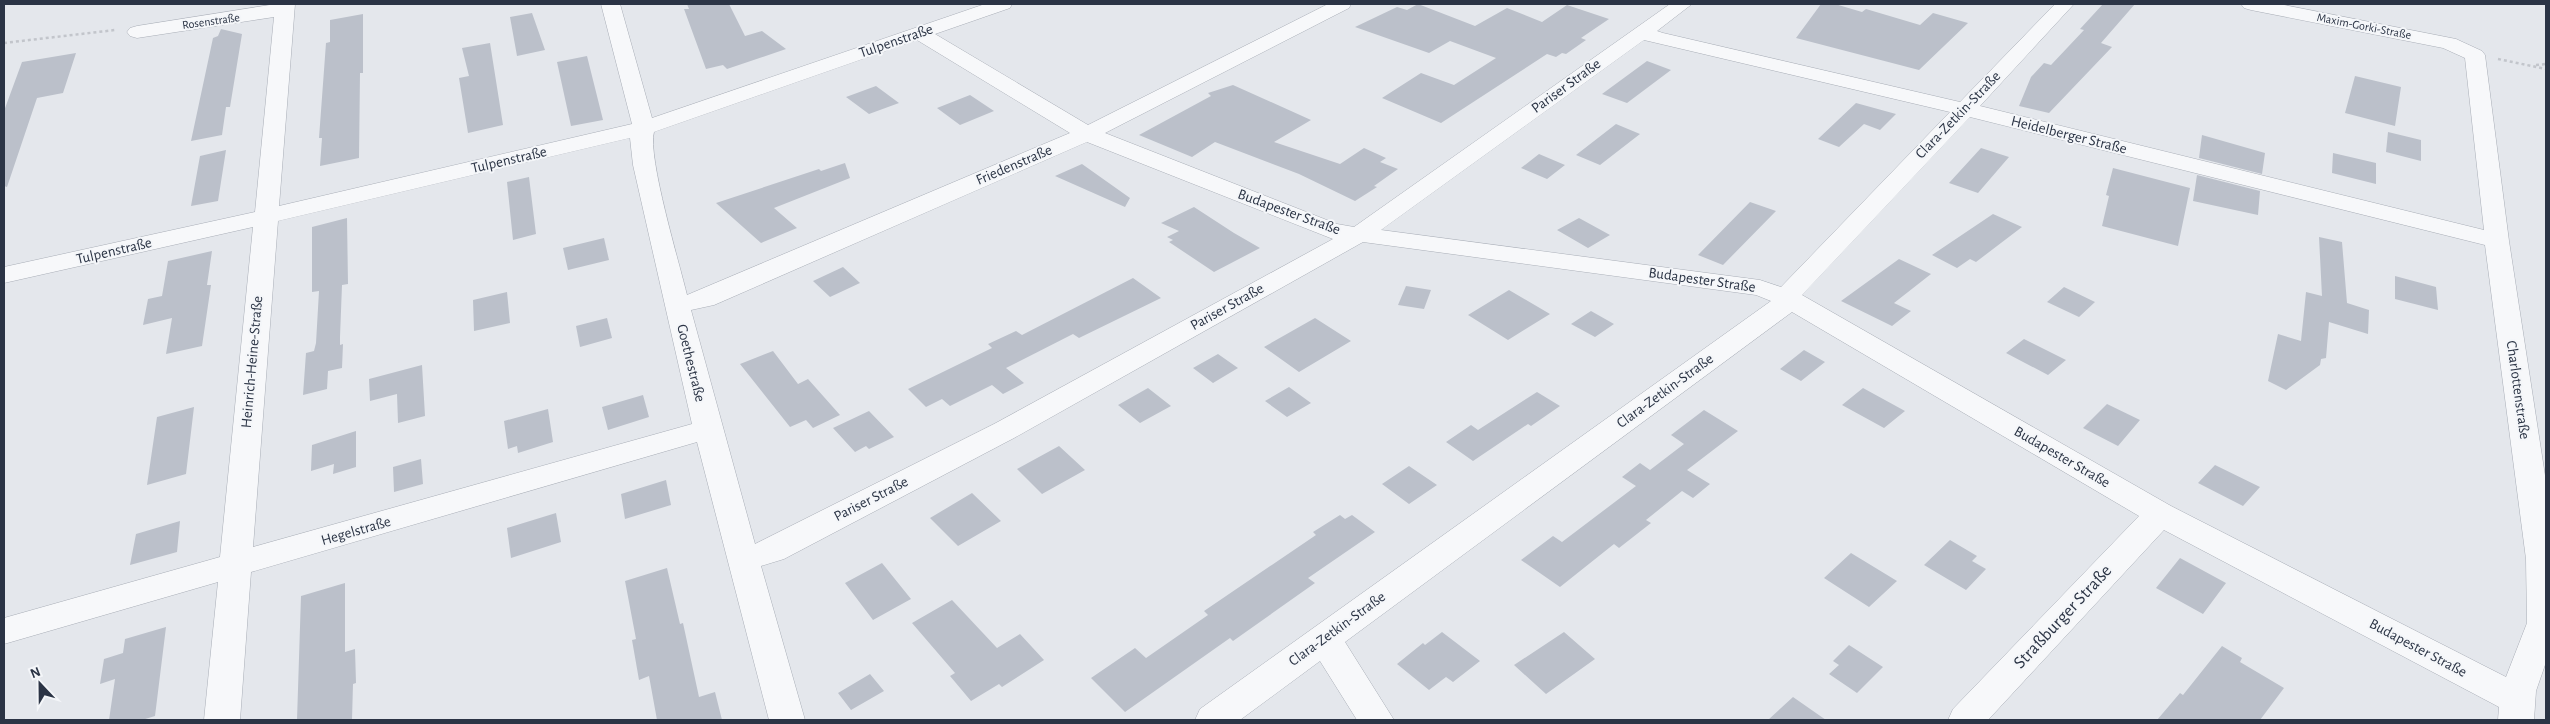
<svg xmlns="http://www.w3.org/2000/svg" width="2550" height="724" viewBox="0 0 2550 724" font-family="'Alegreya Sans',sans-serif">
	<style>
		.building { fill: #bbc0ca }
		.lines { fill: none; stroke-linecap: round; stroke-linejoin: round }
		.minor-casing { stroke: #a9aeb7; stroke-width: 1 }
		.path { stroke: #c2c5cb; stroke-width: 2.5; stroke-dasharray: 3 3; stroke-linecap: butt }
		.minor { fill: #f7f8fa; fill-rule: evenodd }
		.labels { text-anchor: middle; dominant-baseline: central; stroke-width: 4; stroke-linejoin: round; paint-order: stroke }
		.far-street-label { font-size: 12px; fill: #2b3445; stroke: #f4f6f9 }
		.street-label { font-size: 15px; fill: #2b3445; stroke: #f4f6f9 }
		.near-street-label { font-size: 18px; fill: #2b3445; stroke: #f4f6f9 }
	</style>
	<rect width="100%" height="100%" fill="#e4e7ec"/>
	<!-- building -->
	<path class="building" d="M 687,4 L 729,4 L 745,36 L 762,31 L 786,49 L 727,69 L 723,65 L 706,69 L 684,9 L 689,9 Z
		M 1418,4 L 1475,26 L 1507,8 L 1542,22 L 1567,5 L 1609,19 L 1581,38 L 1586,40 L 1566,54 L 1562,53 L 1556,57 L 1547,54 L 1441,123 L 1382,98 L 1421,73 L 1454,85 L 1496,58 L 1450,41 L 1429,53 L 1355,27 L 1397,7 L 1407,10 Z
		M 1821,4 L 1835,4 L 1862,12 L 1866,9 L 1920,25 L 1933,13 L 1968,23 L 1919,70 L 1796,38 Z
		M 2103,4 L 2135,4 L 2101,43 L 2112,47 L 2049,113 L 2019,106 L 2031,77 L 2044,63 L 2051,65 L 2084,30 L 2080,29 Z
		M 532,13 L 545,50 L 517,56 L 510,17 Z
		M 363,14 L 363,73 L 360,73 L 359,158 L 320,166 L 322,138 L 319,138 L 326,43 L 330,42 L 330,20 Z
		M 221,29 L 242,34 L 230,107 L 226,107 L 222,135 L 191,141 L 213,38 L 218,36 Z
		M 490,43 L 503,125 L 468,133 L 459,78 L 469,76 L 462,48 Z
		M 76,53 L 63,93 L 37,98 L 7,187 L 4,186 L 4,111 L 22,62 Z
		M 587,56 L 603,120 L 571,126 L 557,62 Z
		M 1647,61 L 1671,70 L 1627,103 L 1602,94 Z
		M 2355,76 L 2401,87 L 2395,126 L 2345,113 Z
		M 1233,85 L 1311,120 L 1274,142 L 1340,164 L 1364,148 L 1386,158 L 1380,162 L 1398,169 L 1374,186 L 1377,187 L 1355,201 L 1299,174 L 1215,142 L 1192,157 L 1139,135 L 1211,96 L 1208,93 Z
		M 876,86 L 899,103 L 869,114 L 846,97 Z
		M 970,95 L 994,111 L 960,125 L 937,108 Z
		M 1856,103 L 1896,114 L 1880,130 L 1864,124 L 1839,147 L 1818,139 Z
		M 1616,124 L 1640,134 L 1600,165 L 1576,155 Z
		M 2388,132 L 2421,140 L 2421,161 L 2386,152 Z
		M 2202,135 L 2265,153 L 2262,174 L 2199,158 Z
		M 1981,148 L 2009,157 L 1978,193 L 1949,183 Z
		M 226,150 L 218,201 L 191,206 L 200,156 Z
		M 2333,153 L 2376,163 L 2376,184 L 2332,173 Z
		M 1539,154 L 1565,165 L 1547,179 L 1521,168 Z
		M 845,163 L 850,178 L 774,208 L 797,228 L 761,243 L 716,203 L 819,169 L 821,171 Z
		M 1082,164 L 1130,198 L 1125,207 L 1055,176 Z
		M 2113,168 L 2190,188 L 2178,246 L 2102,226 L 2109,196 L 2106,195 Z
		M 2197,175 L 2260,191 L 2258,215 L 2193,201 Z
		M 529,177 L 536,234 L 513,240 L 507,182 Z
		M 1750,202 L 1776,211 L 1723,265 L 1698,255 Z
		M 1194,207 L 1234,233 L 1260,248 L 1214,272 L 1169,242 L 1173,240 L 1167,237 L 1179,231 L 1161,223 Z
		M 1993,214 L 2022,227 L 1976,262 L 1970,259 L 1957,268 L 1932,255 Z
		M 347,218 L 348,284 L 342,285 L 340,337 L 340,345 L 343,344 L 342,368 L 328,371 L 327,389 L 303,395 L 306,353 L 314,351 L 316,343 L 319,291 L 312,292 L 312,227 Z
		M 1579,218 L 1610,235 L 1588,248 L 1557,230 Z
		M 2319,237 L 2342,242 L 2347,303 L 2369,310 L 2368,334 L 2329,322 L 2326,358 L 2321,359 L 2320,365 L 2286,390 L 2268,381 L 2278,334 L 2301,341 L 2306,292 L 2322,296 Z
		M 604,238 L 609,260 L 568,270 L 563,248 Z
		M 212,251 L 207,285 L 211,285 L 202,346 L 166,354 L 172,318 L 143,325 L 148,299 L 162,296 L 168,261 Z
		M 1899,259 L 1931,274 L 1894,303 L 1911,311 L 1892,326 L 1841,301 Z
		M 843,267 L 860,283 L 830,297 L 813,281 Z
		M 2395,276 L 2436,287 L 2438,310 L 2395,299 Z
		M 1133,278 L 1161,298 L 1079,338 L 1073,334 L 1006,368 L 1024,383 L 1003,394 L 992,385 L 950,406 L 942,399 L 926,407 L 908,389 L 992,348 L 988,344 L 1016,331 L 1022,335 Z
		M 1406,286 L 1431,290 L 1424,309 L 1398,305 Z
		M 2064,287 L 2095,302 L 2079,317 L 2047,302 Z
		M 1509,290 L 1550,314 L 1508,340 L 1468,315 Z
		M 507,292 L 510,323 L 474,331 L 473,300 Z
		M 1591,311 L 1614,324 L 1595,337 L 1571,324 Z
		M 607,318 L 612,338 L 580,347 L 576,326 Z
		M 1315,318 L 1351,341 L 1299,372 L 1264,347 Z
		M 2024,339 L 2066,360 L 2048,375 L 2006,353 Z
		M 1804,350 L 1825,362 L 1801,381 L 1780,369 Z
		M 773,351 L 798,384 L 808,379 L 840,415 L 813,428 L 806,420 L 790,427 L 740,364 Z
		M 1218,354 L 1238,368 L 1213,383 L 1193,368 Z
		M 422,365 L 425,416 L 398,423 L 397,394 L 370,401 L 369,379 Z
		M 1289,387 L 1311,403 L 1287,417 L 1265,401 Z
		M 1148,388 L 1171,406 L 1140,423 L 1118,405 Z
		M 1863,388 L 1905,411 L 1884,428 L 1842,405 Z
		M 1537,392 L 1560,406 L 1531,426 L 1528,424 L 1473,461 L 1446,442 L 1471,425 L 1478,430 Z
		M 643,395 L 649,417 L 608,430 L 602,407 Z
		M 2107,404 L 2140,420 L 2118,446 L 2083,428 Z
		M 194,407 L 186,474 L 147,485 L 157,417 Z
		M 548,409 L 553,442 L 518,453 L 517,446 L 508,449 L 504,421 Z
		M 1704,410 L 1738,431 L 1687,470 L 1710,484 L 1693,498 L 1682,491 L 1646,520 L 1651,523 L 1619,548 L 1614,544 L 1560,587 L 1521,560 L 1553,536 L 1562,542 L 1636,486 L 1622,477 L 1640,463 L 1650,470 L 1684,444 L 1671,435 Z
		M 869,411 L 894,437 L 869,449 L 866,446 L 855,452 L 833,428 Z
		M 356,431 L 356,467 L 333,474 L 334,464 L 311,471 L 312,445 Z
		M 1059,446 L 1085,470 L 1042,494 L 1017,469 Z
		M 421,459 L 423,484 L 394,492 L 393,467 Z
		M 2215,465 L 2260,487 L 2243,506 L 2198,483 Z
		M 1409,466 L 1437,485 L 1409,504 L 1382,484 Z
		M 666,480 L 671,505 L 625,519 L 621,494 Z
		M 972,493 L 1001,521 L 958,546 L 930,518 Z
		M 556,513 L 561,542 L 511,558 L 507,528 Z
		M 1340,515 L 1345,519 L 1352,515 L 1375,532 L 1308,578 L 1315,583 L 1233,641 L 1230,638 L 1125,712 L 1091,678 L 1135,648 L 1146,658 L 1208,615 L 1204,611 L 1316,535 L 1313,532 Z
		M 180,521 L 177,552 L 130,565 L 136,534 Z
		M 1950,540 L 1977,556 L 1972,561 L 1986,569 L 1966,590 L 1924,565 Z
		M 1851,553 L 1897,581 L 1869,607 L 1824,578 Z
		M 2180,558 L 2226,583 L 2203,614 L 2156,588 Z
		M 882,563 L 911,599 L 873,620 L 845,583 Z
		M 667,568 L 680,624 L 683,623 L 699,697 L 715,692 L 722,720 L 657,720 L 649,676 L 639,680 L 632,640 L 636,639 L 625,581 Z
		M 345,583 L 345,652 L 355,649 L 356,683 L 353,684 L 352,720 L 297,720 L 301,596 Z
		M 952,600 L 997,648 L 1020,634 L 1044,660 L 1002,687 L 999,684 L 971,701 L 950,676 L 955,673 L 912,623 Z
		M 166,627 L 155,716 L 142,720 L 109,720 L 115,679 L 100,684 L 104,659 L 123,653 L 125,639 Z
		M 1442,632 L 1480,661 L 1453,682 L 1446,677 L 1429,690 L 1397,664 L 1423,643 L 1425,645 Z
		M 1564,632 L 1595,659 L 1546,694 L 1514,665 Z
		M 1849,645 L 1883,667 L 1857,693 L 1829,674 L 1839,665 L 1833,661 Z
		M 2222,646 L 2242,658 L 2240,662 L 2284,688 L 2260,720 L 2157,720 L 2180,693 L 2183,695 Z
		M 870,674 L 884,691 L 851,710 L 838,693 Z
		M 1793,697 L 1826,720 L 1768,720 Z"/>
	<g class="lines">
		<defs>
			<path id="minor" d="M 276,4 L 295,4 L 279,206 L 632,124 L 601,4 L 620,4 L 652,118 L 985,4 L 1012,4 L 1010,8 L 935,34 L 1088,125 L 1328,4 L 1351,4 L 1349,8 L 1105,133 L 1337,224 L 1354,227 L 1670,4 L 1692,4 L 1657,31 L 1663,33 L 1960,102 L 2055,4 L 2074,4 L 1980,106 L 2484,230 L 2465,58 L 2443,48 L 2251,10 L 2244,8 L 2241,4 L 2279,4 L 2456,39 L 2482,51 L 2485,55 L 2509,241 L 2546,482 L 2546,662 L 2536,691 L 2534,720 L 2498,720 L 2499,707 L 2164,530 L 1988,720 L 1948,720 L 1953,709 L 2139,516 L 1792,312 L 1345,642 L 1394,720 L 1357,720 L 1320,661 L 1240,720 L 1195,720 L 1200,709 L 1771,301 L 1756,295 L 1363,242 L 1014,438 L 784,559 L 761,566 L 805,720 L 769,720 L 697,442 L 251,572 L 240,720 L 204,720 L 218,582 L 4,644 L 4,618 L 220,557 L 253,227 L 4,283 L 4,267 L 255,212 L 274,17 L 137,38 L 130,36 L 127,32 L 130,28 L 137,26 ZM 917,40 L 1070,133 L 687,295 C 680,265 647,156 654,132 ZM 1644,40 L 1950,112 L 1781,287 L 1760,280 L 1381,230 ZM 1970,117 L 2485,245 L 2526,559 L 2527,623 L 2506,677 L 2171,506 L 1802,295 ZM 630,138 L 633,165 L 692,424 L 253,547 L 278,221 ZM 1087,142 L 1333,239 L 994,424 L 755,544 L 691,310 L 714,305 Z"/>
		</defs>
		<!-- minor casing -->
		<use href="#minor" class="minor-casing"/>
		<!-- path -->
		<path class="path" d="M 4,43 L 115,30
			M 2498,59 L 2546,69
			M 2536,65 L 2546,64"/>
		<!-- minor -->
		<use href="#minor" class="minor"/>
	</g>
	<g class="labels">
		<!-- far-street labels -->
		<g class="far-street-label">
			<text transform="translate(211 21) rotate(-8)">Rosenstraße</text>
			<text transform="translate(2364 26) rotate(11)">Maxim-Gorki-Straße</text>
		</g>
		<!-- street labels -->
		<g class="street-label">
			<text transform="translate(896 41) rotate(-19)">Tulpenstraße</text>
			<text transform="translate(1566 86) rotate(-36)">Pariser Straße</text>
			<text transform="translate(1958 115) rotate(-46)">Clara-Zetkin-Straße</text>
			<text transform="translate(2069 135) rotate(14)">Heidelberger Straße</text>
			<text transform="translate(509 160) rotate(-13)">Tulpenstraße</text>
			<text transform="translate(1014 165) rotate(-23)">Friedenstraße</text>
			<text transform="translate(1289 212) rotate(20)">Budapester Straße</text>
			<text transform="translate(114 251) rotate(-13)">Tulpenstraße</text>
			<text transform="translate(1702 280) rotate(8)">Budapester Straße</text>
			<text transform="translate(1227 307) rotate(-29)">Pariser Straße</text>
			<text transform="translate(252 362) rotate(-85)">Heinrich-Heine-Straße</text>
			<text transform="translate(691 363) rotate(76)">Goethestraße</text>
			<text transform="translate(2518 390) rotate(82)">Charlottenstraße</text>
			<text transform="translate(1665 391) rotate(-36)">Clara-Zetkin-Straße</text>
			<text transform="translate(2062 457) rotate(30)">Budapester Straße</text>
			<text transform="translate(871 499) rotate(-27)">Pariser Straße</text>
			<text transform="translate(356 531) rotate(-16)">Hegelstraße</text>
			<text transform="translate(1337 629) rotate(-36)">Clara-Zetkin-Straße</text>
			<text transform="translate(2418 648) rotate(28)">Budapester Straße</text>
		</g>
		<!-- near-street labels -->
		<g class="near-street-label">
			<text transform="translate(2063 617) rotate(-47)">Straßburger Straße</text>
		</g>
	</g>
	<!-- border -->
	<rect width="2550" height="724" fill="none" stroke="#2b3445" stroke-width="10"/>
	<!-- north arrow -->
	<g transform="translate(40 684) rotate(338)" stroke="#f4f6f9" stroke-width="4" paint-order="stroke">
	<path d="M0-4L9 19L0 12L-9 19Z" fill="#2b3445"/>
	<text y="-8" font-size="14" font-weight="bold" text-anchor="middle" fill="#2b3445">N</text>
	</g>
</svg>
